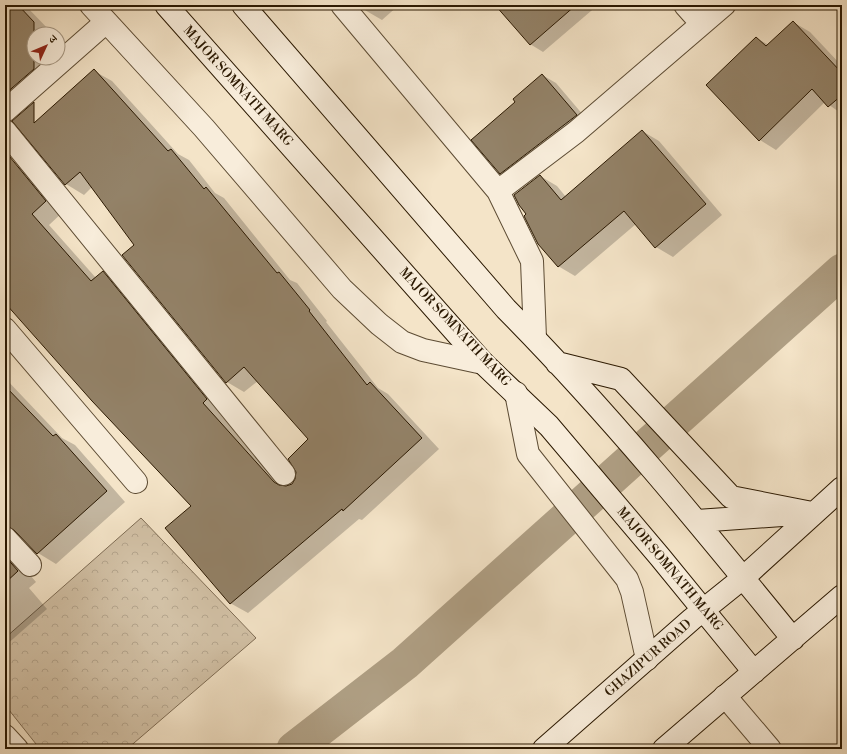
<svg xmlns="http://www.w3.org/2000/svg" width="847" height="754" viewBox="0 0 847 754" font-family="'Libre Bodoni','Noto Serif Devanagari',serif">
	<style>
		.forest { fill: url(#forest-crowns); stroke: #7e6c54 }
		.shadow { fill: #0003 }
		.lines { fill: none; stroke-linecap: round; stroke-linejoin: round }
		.canal { stroke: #af9f84; stroke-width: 35 }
		.building { fill: #938268; stroke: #2a1801 }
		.street-casing { stroke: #5c4b33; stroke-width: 24 }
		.secondary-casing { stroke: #2a1801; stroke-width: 24 }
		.street { stroke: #f8eddb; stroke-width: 22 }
		.secondary { stroke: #f8eddb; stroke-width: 22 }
		.labels { text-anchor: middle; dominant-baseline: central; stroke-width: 4; stroke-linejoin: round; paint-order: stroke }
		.street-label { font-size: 13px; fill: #2a1801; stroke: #f8eddb }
	</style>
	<defs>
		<pattern id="forest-crowns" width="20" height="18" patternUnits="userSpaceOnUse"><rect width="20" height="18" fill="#d2c1a6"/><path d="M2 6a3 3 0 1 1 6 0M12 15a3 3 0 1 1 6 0" fill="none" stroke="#b4a58d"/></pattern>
	</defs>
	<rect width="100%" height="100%" fill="#f4e4c8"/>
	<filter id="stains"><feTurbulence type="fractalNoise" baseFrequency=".005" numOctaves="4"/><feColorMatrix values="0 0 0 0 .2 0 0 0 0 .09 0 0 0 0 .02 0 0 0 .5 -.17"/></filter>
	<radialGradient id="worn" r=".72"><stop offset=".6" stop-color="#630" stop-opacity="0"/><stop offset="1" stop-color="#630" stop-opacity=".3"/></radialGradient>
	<!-- forest -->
	<path class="forest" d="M 141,518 L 256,638 L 127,749 L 40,749 L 5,705 L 5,638 Z"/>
	<!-- shadow -->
	<path class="shadow" d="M 5,5 L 25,5 L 53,34 L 34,34 L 34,58 L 58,58 L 58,39 L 70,51 L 5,115 Z
		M 360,5 L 399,5 L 382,20 L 363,9 Z
		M 508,5 L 598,5 L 543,52 L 530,44 Z
		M 793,22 L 810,32 L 842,66 L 842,114 L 825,102 L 776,150 L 760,140 L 756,38 L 769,45 Z
		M 94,71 L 112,81 L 178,154 L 189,160 L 215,193 L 224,198 L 290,280 L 297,283 L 327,321 L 326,322 L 378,388 L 388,394 L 439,449 L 362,520 L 359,519 L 248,613 L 230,603 L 192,506 L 5,302 L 5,173 L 15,164 L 33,175 L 63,212 L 49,225 L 96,278 L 103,272 L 121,283 L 224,410 L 220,414 L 286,487 L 293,484 L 297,478 L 310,439 L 258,381 L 244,392 L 227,382 L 136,246 L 92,187 L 84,195 L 66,184 Z
		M 542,75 L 556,83 L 590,123 L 514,181 L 501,173 L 517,102 Z
		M 642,131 L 659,141 L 722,215 L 673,257 L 656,247 L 636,224 L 575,276 L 558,266 L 528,214 L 540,176 L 557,186 L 566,197 Z
		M 5,378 L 62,438 L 75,445 L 125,502 L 56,564 L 38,553 L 21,536 L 15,539 L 11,553 L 36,582 L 29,588 L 47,609 L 5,646 Z"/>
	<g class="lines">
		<!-- canal -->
		<path class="canal" d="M 294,749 L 405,663 L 842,271"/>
	</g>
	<!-- building -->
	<path class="building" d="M 5,5 L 18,5 L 34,22 L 34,69 L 5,94 Z
		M 495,5 L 576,5 L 530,45 Z
		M 793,21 L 842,73 L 842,95 L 828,107 L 812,89 L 759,141 L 706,85 L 756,37 L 766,46 Z
		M 94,69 L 168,151 L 171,149 L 204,189 L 206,187 L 277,273 L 279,272 L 310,310 L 309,311 L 367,385 L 370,382 L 422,438 L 343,511 L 342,509 L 230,604 L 165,528 L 191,506 L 92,401 L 5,303 L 5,151 L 46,201 L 32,214 L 91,281 L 103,271 L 207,399 L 203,403 L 274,482 L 279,485 L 286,486 L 292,484 L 295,479 L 296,472 L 288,459 L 308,439 L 244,367 L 226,383 L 122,255 L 134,245 L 80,172 L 65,185 L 12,121 L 34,102 L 34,123 Z
		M 542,74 L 577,115 L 500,174 L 471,140 L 515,102 L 513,99 Z
		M 642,130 L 706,204 L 655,248 L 624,211 L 558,267 L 538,244 L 524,216 L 526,214 L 519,205 L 514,195 L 540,175 L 561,200 Z
		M 5,386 L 53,436 L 56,434 L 107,491 L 37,554 L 14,530 L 5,526 Z
		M 5,556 L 18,571 L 5,583 Z"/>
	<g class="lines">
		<defs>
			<path id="street" d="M 91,5 L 204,128 L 342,289 L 379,324 L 402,342 L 423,350 L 483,363
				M 342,5 L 498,191 L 532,261 L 535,338
				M 685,5 L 701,23
				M 5,111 L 106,22
				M 5,131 L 284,474
				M 498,191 L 576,132 L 724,5
				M 5,329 L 136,482
				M 516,393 L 528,454 L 627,579 L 632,592 L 647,659
				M 5,538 L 30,565
				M 725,696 L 770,749
				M 5,736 L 17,749"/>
			<path id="secondary" d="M 166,5 L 483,363 L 549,426 L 660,557 L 754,672
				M 243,5 L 506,309 C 608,412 701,526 793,639
				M 557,363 L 621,379 L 731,497 L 812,513
				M 697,521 L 782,515
				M 544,749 L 692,619 L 743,578 L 842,488
				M 664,749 L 842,596"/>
		</defs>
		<!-- street casing -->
		<use href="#street" class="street-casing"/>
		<!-- secondary casing -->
		<use href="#secondary" class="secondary-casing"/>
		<!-- street -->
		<use href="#street" class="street"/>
		<!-- secondary -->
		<use href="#secondary" class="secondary"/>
	</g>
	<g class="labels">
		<!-- street labels -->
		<g class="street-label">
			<text transform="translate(238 86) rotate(48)">MAJOR SOMNATH MARG</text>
			<text transform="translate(455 327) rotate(47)">MAJOR SOMNATH MARG</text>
			<text transform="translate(670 569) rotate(50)">MAJOR SOMNATH MARG</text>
			<text transform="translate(648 658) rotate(-41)">GHAZIPUR ROAD</text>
		</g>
	</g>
	<!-- margin -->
	<rect width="847" height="754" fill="none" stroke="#f4e4c8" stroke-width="20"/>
	<rect x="6" y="6" width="835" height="742" fill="none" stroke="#2a1801" stroke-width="2"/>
	<rect x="10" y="10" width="827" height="734" fill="none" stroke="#2a1801"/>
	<!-- north arrow -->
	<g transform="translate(46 46) rotate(46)"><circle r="19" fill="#f8eddb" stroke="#a69884"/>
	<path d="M0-3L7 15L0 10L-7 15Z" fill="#8f2418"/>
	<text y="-6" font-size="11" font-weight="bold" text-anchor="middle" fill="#2a1801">उ</text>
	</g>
	<rect width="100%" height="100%" filter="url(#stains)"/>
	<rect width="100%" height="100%" fill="url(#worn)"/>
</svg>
